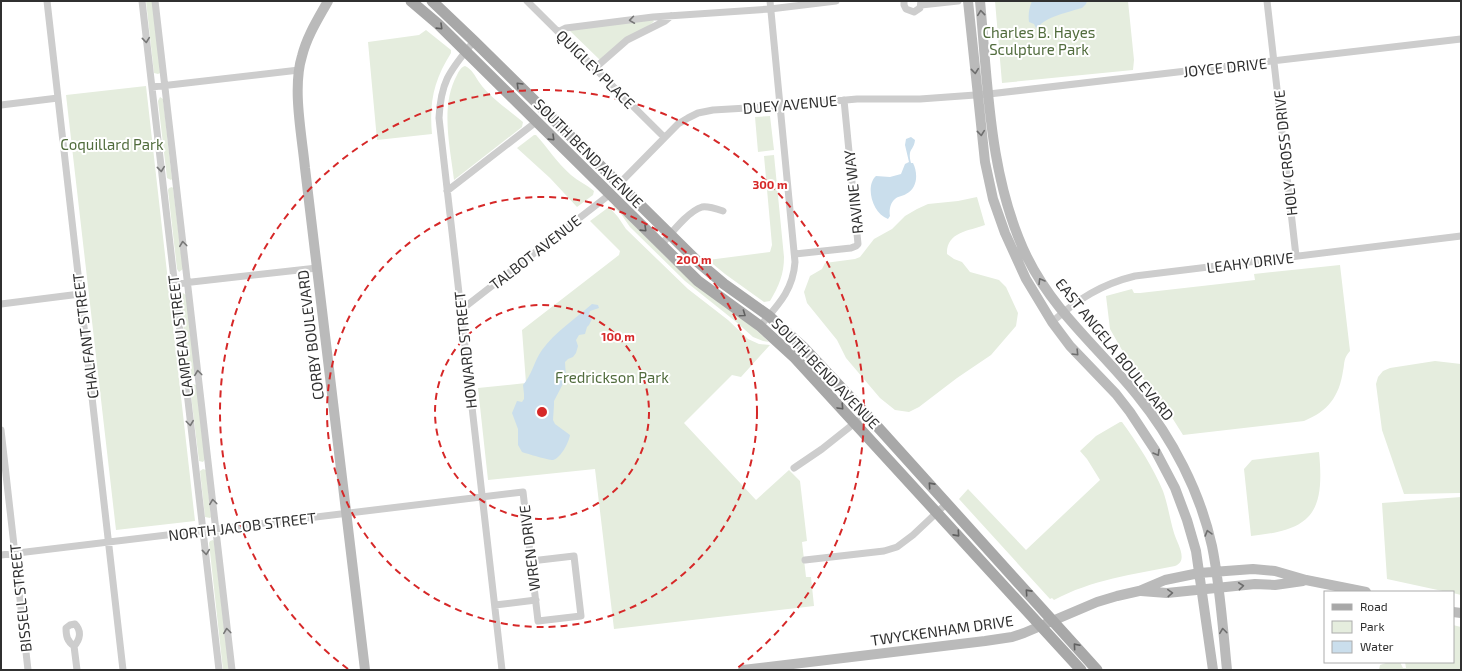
<svg xmlns="http://www.w3.org/2000/svg" width="1462" height="671" viewBox="0 0 1462 671" font-family="'Exo 2',sans-serif">
	<style>
		.green { fill: #e5edde }
		.water { fill: #cadeec }
		.lines { fill: none; stroke-linecap: round; stroke-linejoin: round }
		.street { stroke: #cdcdcd; stroke-width: 7 }
		.secondary { stroke: #bababa; stroke-width: 10 }
		.primary { stroke: #a8a8a8; stroke-width: 11 }
		.oneway { stroke: #6e6e6e }
		.oneway2 { stroke: #777 }
		.oneway3 { stroke: #606060 }
		.ring { fill: none; stroke: #d62828; stroke-width: 2; stroke-dasharray: 7 5 }
		.labels { text-anchor: middle; dominant-baseline: central; stroke-width: 4; stroke-linejoin: round; paint-order: stroke }
		.park-label { font-size: 15px; fill: #516c3d; stroke: #fff }
		.street-label { font-size: 15px; fill: #303030; stroke: #fff }
		.centre { fill: #d62828; stroke: #fff; stroke-width: 2 }
		.ring-label { font-size: 12px; text-anchor: middle; font-weight: bold; fill: #d62828; stroke: #fff; stroke-width: 4; stroke-linejoin: round; paint-order: stroke }
	</style>
	<rect width="100%" height="100%" fill="#fff"/>
	<!-- green -->
	<path class="green" d="M 146,1 L 153,1 L 160,73 L 158,74 L 154,73 Z
		M 995,1 L 1128,1 L 1134,60 L 1133,70 L 1002,83 Z
		M 653,20 L 654,21 C 651,26 631,35 625,39 C 616,45 608,53 600,60 L 569,30 Z
		M 426,30 L 451,50 L 451,53 C 434,80 429,102 432,134 L 377,140 L 368,42 L 419,35 Z
		M 465,66 C 472,69 475,76 479,82 C 491,99 508,109 523,122 L 522,127 L 454,180 C 450,146 440,106 457,75 C 459,71 461,67 465,66 Z
		M 146,86 L 195,521 L 116,530 L 66,95 Z
		M 160,97 L 163,99 L 172,179 L 171,180 L 167,178 L 158,101 Z
		M 770,116 L 774,150 L 758,152 L 755,117 Z
		M 534,135 L 536,135 C 548,148 557,163 571,175 C 578,181 587,185 594,191 L 593,195 L 577,207 L 550,178 L 517,148 Z
		M 774,155 L 784,257 C 784,274 779,286 770,301 L 764,302 L 725,274 L 708,260 L 770,252 L 772,245 L 764,156 Z
		M 172,187 L 173,188 L 183,269 L 179,272 L 177,269 L 168,190 L 169,188 Z
		M 977,197 L 985,225 C 969,231 946,232 947,254 L 954,259 L 962,262 L 970,272 L 999,280 L 1006,287 L 1018,313 L 1016,326 L 991,355 L 957,378 L 919,407 L 909,412 L 895,410 L 880,398 L 846,358 L 837,340 L 807,303 L 804,292 L 810,276 L 822,269 L 825,263 L 855,259 L 860,257 L 874,239 L 892,229 L 905,216 L 917,209 L 928,204 L 958,201 Z
		M 612,205 L 615,206 L 673,264 L 755,329 L 769,342 L 763,341 L 753,337 L 735,321 L 685,281 L 630,227 L 621,214 Z
		M 609,207 L 618,217 L 626,229 L 688,289 L 728,320 L 748,339 L 759,344 L 770,345 L 741,377 L 732,375 L 684,423 L 756,500 L 789,470 L 800,481 L 807,541 L 802,542 L 806,577 L 811,577 L 814,606 L 614,629 L 595,469 L 488,480 L 478,388 L 526,383 L 522,330 L 619,255 L 620,251 L 590,221 Z
		M 1340,265 L 1350,351 C 1343,359 1345,362 1343,371 C 1339,397 1328,411 1304,421 L 1183,435 L 1166,408 L 1126,357 L 1110,329 L 1106,296 L 1132,289 L 1134,293 L 1140,293 L 1255,280 L 1254,274 Z
		M 183,293 L 186,295 L 195,375 L 192,377 L 189,376 L 180,296 Z
		M 1435,361 L 1461,364 L 1461,493 L 1404,494 L 1382,430 L 1376,384 L 1378,377 L 1383,371 L 1390,368 Z
		M 193,384 L 196,385 L 205,459 L 203,462 L 199,461 L 190,387 Z
		M 1120,422 L 1122,422 C 1138,444 1153,467 1163,491 C 1168,505 1170,520 1174,533 C 1177,543 1189,561 1175,566 C 1134,574 1091,580 1054,600 L 1052,598 L 1050,599 L 959,499 L 968,489 L 1026,550 L 1100,480 L 1087,459 L 1080,451 L 1096,436 Z
		M 1319,452 C 1325,513 1312,530 1251,536 L 1244,469 L 1252,460 Z
		M 203,469 L 206,470 L 211,517 L 210,518 L 205,517 L 200,471 Z
		M 1461,497 L 1461,595 L 1453,593 L 1453,592 L 1447,592 L 1387,579 L 1382,503 Z
		M 213,540 L 214,541 L 229,670 L 223,670 L 209,543 L 210,541 Z
		M 1453,625 L 1461,627 L 1461,670 L 1379,670 L 1380,665 L 1389,662 L 1400,662 L 1403,668 L 1406,668 L 1405,662 L 1453,662 Z"/>
	<!-- water -->
	<path class="water" d="M 1032,1 L 1087,1 L 1086,4 L 1082,8 C 1072,11 1042,18 1039,27 L 1036,28 L 1034,24 L 1029,22 C 1028,15 1029,8 1032,1 Z
		M 911,137 L 915,140 C 914,151 907,148 911,163 L 913,163 C 918,173 918,188 906,194 C 903,196 898,196 895,199 C 890,203 889,211 890,216 L 888,219 C 872,213 865,186 876,176 L 890,177 L 901,174 L 905,164 L 909,162 L 905,145 L 906,139 Z
		M 592,304 L 598,305 L 599,308 L 590,311 L 589,314 L 592,319 L 589,325 L 587,327 L 585,334 L 579,335 L 576,340 L 578,346 L 576,353 L 573,357 L 568,359 L 565,362 L 566,378 L 554,401 L 554,405 L 553,420 L 555,424 L 570,435 C 569,442 561,458 553,460 C 548,460 528,454 522,452 L 518,445 L 518,429 L 512,413 L 517,401 L 522,402 L 524,399 L 524,394 L 523,385 C 532,375 534,361 542,350 C 555,332 575,319 592,304 Z"/>
	<g class="lines">
		<!-- street -->
		<path class="street" d="M 47,1 L 123,670
			M 142,1 L 219,670
			M 155,1 L 232,670
			M 527,1 L 664,137
			M 904,1 L 904,5 L 906,9 L 914,12 L 920,8 L 921,1
			M 1267,1 L 1296,256
			M 921,5 L 958,1
			M 558,32 L 566,28 L 653,17 L 770,9 L 836,1
			M 474,41 C 451,70 441,79 439,118 L 502,670
			M 595,68 L 627,40 L 665,21 L 671,16
			M 152,87 L 299,70
			M 1,105 L 58,98
			M 619,184 L 678,124 L 688,118 L 698,113 L 713,110 L 780,106 L 857,99 L 920,99 L 989,94 L 1461,39
			M 447,191 L 536,122
			M 661,245 C 670,235 688,211 702,207 C 708,206 717,209 723,211
			M 795,254 L 851,248 L 856,246 L 858,244 L 844,100
			M 174,284 L 317,268
			M 1,304 L 80,294
			M 461,310 L 609,195
			M 1052,322 C 1078,299 1102,284 1135,276 L 1461,236
			M 760,326 C 777,306 793,291 795,262 L 770,1
			M 1,430 L 28,670
			M 794,468 L 822,449 L 866,414
			M 1,555 L 523,492 L 538,621 L 581,616 L 574,556 L 531,561
			M 805,560 L 884,551 L 897,547 L 913,535 L 947,503
			M 495,605 L 536,600
			M 74,646 C 80,640 82,631 75,624 L 70,625 L 66,628 C 66,636 67,641 74,646 L 77,670"/>
		<!-- secondary -->
		<path class="secondary" d="M 328,1 C 318,19 307,36 302,56 C 292,88 302,136 305,168 L 365,670
			M 968,1 L 985,162 L 993,199 L 1005,233 L 1026,279 L 1052,322 L 1070,346 L 1116,394 L 1130,412 L 1155,450 L 1175,488 L 1187,520 L 1196,551 L 1213,670
			M 980,1 C 988,86 989,178 1027,257 C 1054,312 1099,348 1137,395 C 1172,438 1200,491 1212,546 C 1220,585 1223,630 1227,670
			M 1141,591 L 1167,593 L 1255,584 L 1275,585 L 1303,581
			M 1453,612 L 1461,613
			M 743,670 L 985,641 L 1012,637 L 1024,633 L 1097,602 L 1117,596 L 1139,591 L 1165,580 L 1199,573 L 1253,569 L 1275,571 L 1306,580 L 1366,592"/>
		<!-- primary -->
		<path class="primary" d="M 411,1 L 438,24 L 698,281 L 760,326 L 795,358 L 1081,670
			M 432,1 L 474,41 L 698,262 L 724,284 L 769,316 L 803,347 L 866,414 L 1097,670"/>
	</g>
	<!-- one-way arrows -->
	<defs><path id="oneway-chevron" d="M-2-3.5L2.5 0L-2 3.5" fill="none" stroke-width="1.6" stroke-linecap="round" stroke-linejoin="round"/></defs>
	<g class="oneway">
		<use href="#oneway-chevron" transform="translate(981 13) rotate(-96)"/>
		<use href="#oneway-chevron" transform="translate(975 71) rotate(84)"/>
		<use href="#oneway-chevron" transform="translate(981 133) rotate(84)"/>
		<use href="#oneway-chevron" transform="translate(1041 281) rotate(-121)"/>
		<use href="#oneway-chevron" transform="translate(1076 353) rotate(46)"/>
		<use href="#oneway-chevron" transform="translate(1157 453) rotate(60)"/>
		<use href="#oneway-chevron" transform="translate(1208 533) rotate(-106)"/>
		<use href="#oneway-chevron" transform="translate(1241 586) rotate(-6)"/>
		<use href="#oneway-chevron" transform="translate(1170 593) rotate(-3)"/>
		<use href="#oneway-chevron" transform="translate(1223 631) rotate(-97)"/>
	</g>
	<g class="oneway2">
		<use href="#oneway-chevron" transform="translate(632 20) rotate(172)"/>
		<use href="#oneway-chevron" transform="translate(146 40) rotate(84)"/>
		<use href="#oneway-chevron" transform="translate(161 169) rotate(84)"/>
		<use href="#oneway-chevron" transform="translate(183 244) rotate(-97)"/>
		<use href="#oneway-chevron" transform="translate(198 373) rotate(-97)"/>
		<use href="#oneway-chevron" transform="translate(190 423) rotate(83)"/>
		<use href="#oneway-chevron" transform="translate(213 502) rotate(-97)"/>
		<use href="#oneway-chevron" transform="translate(206 552) rotate(84)"/>
		<use href="#oneway-chevron" transform="translate(227 631) rotate(-97)"/>
	</g>
	<g class="oneway3">
		<use href="#oneway-chevron" transform="translate(440 27) rotate(44)"/>
		<use href="#oneway-chevron" transform="translate(519 85) rotate(-135)"/>
		<use href="#oneway-chevron" transform="translate(552 138) rotate(44)"/>
		<use href="#oneway-chevron" transform="translate(644 229) rotate(44)"/>
		<use href="#oneway-chevron" transform="translate(743 314) rotate(35)"/>
		<use href="#oneway-chevron" transform="translate(841 407) rotate(47)"/>
		<use href="#oneway-chevron" transform="translate(931 485) rotate(-132)"/>
		<use href="#oneway-chevron" transform="translate(957 534) rotate(48)"/>
		<use href="#oneway-chevron" transform="translate(1028 592) rotate(-132)"/>
		<use href="#oneway-chevron" transform="translate(1076 646) rotate(-131)"/>
	</g>
	<!-- distance rings -->
	<g class="ring">
		<circle cx="542" cy="412" r="107"/>
		<circle cx="542" cy="412" r="215"/>
		<path d="M348 669A322 322 0 1 1 736 669"/>
	</g>
	<g class="labels">
		<!-- park labels -->
		<g class="park-label">
			<text x="1039" y="32">Charles B. Hayes<tspan x="1039" dy="17">Sculpture Park</tspan></text>
			<text x="112" y="144">Coquillard Park</text>
			<text x="612" y="377">Fredrickson Park</text>
		</g>
		<!-- street labels -->
		<g class="street-label">
			<text transform="translate(1225 67) rotate(-6)">JOYCE DRIVE</text>
			<text transform="translate(596 69) rotate(45)">QUIGLEY PLACE</text>
			<text transform="translate(790 104) rotate(-5)">DUEY AVENUE</text>
			<text transform="translate(589 153) rotate(45)">SOUTH BEND AVENUE</text>
			<text transform="translate(1285 153) rotate(-96)">HOLY CROSS DRIVE</text>
			<text transform="translate(853 192) rotate(-96)">RAVINE WAY</text>
			<text transform="translate(535 252) rotate(-38)">TALBOT AVENUE</text>
			<text transform="translate(1250 262) rotate(-7)">LEAHY DRIVE</text>
			<text transform="translate(310 335) rotate(-97)">CORBY BOULEVARD</text>
			<text transform="translate(85 336) rotate(-97)">CHALFANT STREET</text>
			<text transform="translate(180 336) rotate(-97)">CAMPEAU STREET</text>
			<text transform="translate(1115 349) rotate(51)">EAST ANGELA BOULEVARD</text>
			<text transform="translate(465 350) rotate(-96)">HOWARD STREET</text>
			<text transform="translate(826 373) rotate(46)">SOUTH BEND AVENUE</text>
			<text transform="translate(242 526) rotate(-7)">NORTH JACOB STREET</text>
			<text transform="translate(529 548) rotate(-97)">WREN DRIVE</text>
			<text transform="translate(20 598) rotate(-96)">BISSELL STREET</text>
			<text transform="translate(942 630) rotate(-8)">TWYCKENHAM DRIVE</text>
		</g>
	</g>
	<circle cx="542" cy="412" r="6" class="centre"/>
	<g class="ring-label">
		<text x="770" y="189">300 m</text>
		<text x="694" y="264">200 m</text>
		<text x="618" y="341">100 m</text>
	</g>
	<!-- border -->
	<rect width="1462" height="671" fill="none" stroke="#303030" stroke-width="4"/>
	<!-- legend -->
	<rect x="1324" y="591" width="130" height="72" fill="#ffffff" stroke="#acacac"/>
	<rect x="1332" y="604" width="20" height="6" fill="#a8a8a8" stroke="#acacac"/>
	<text x="1360" y="611" font-size="12" fill="#303030">Road</text>
	<rect x="1332" y="621" width="20" height="12" fill="#e5edde" stroke="#acacac"/>
	<text x="1360" y="631" font-size="12" fill="#303030">Park</text>
	<rect x="1332" y="641" width="20" height="12" fill="#cadeec" stroke="#acacac"/>
	<text x="1360" y="651" font-size="12" fill="#303030">Water</text>
</svg>
